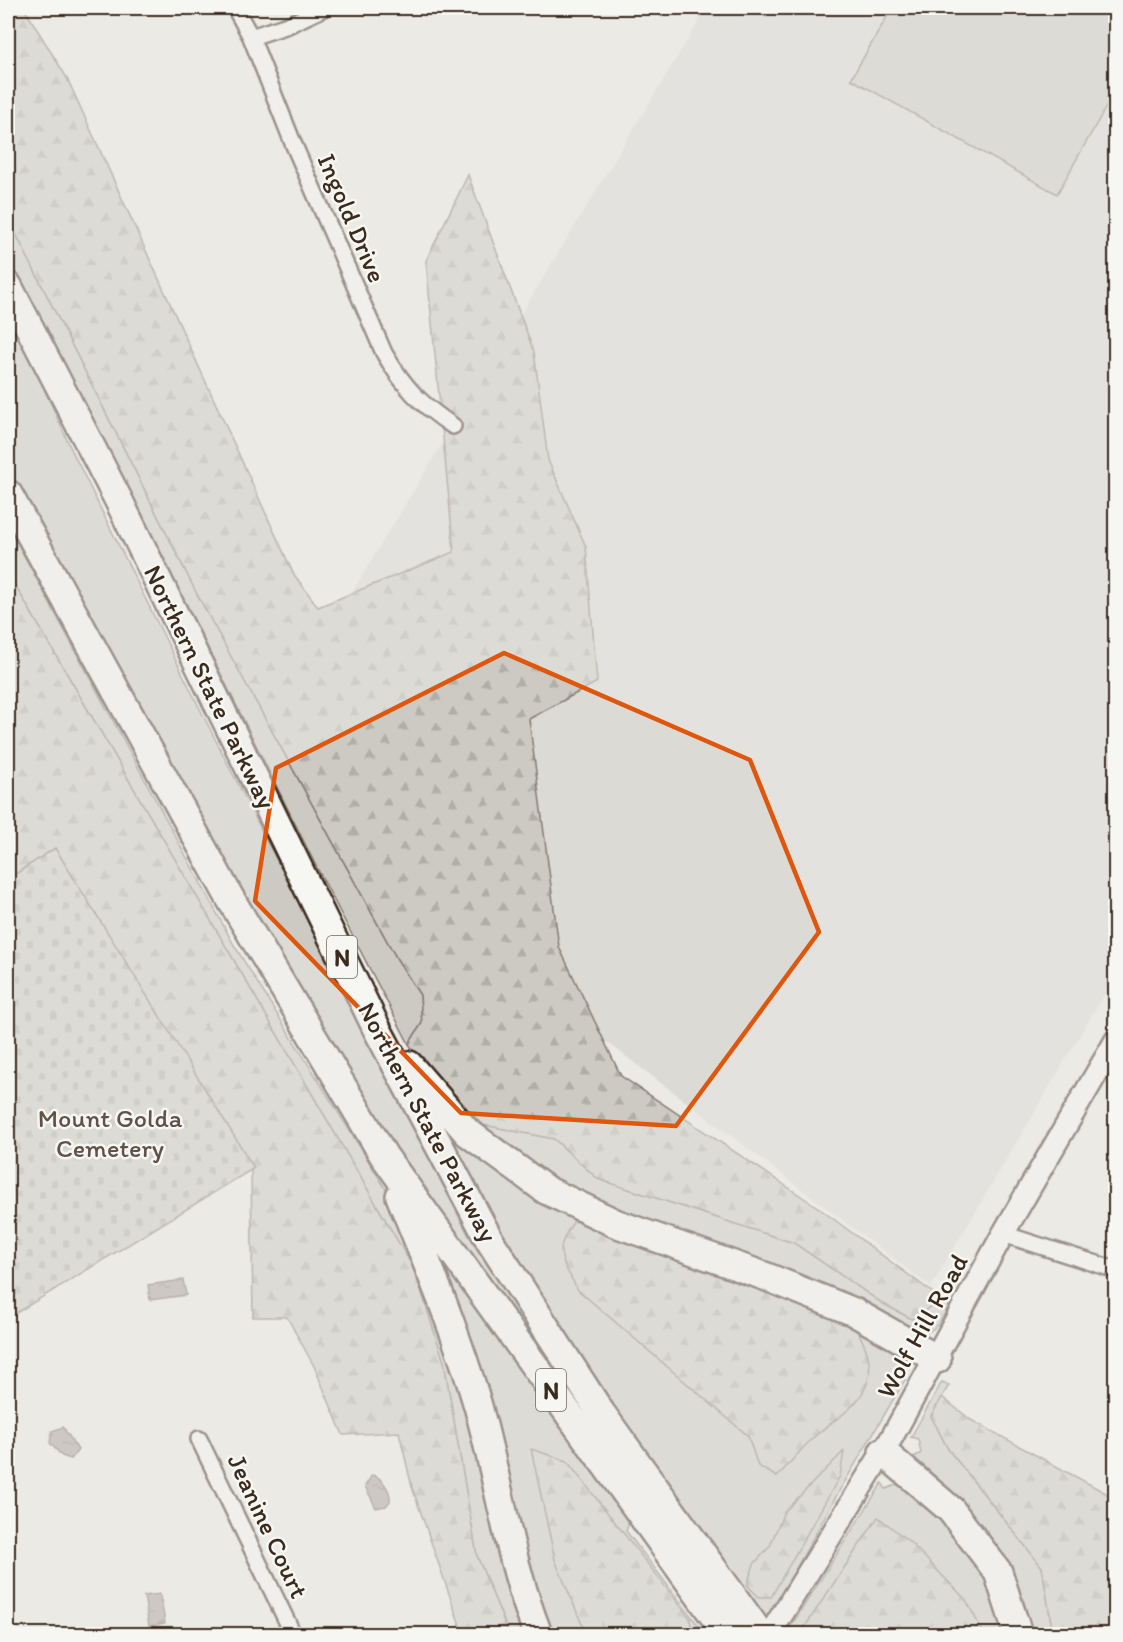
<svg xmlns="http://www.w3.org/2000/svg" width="1123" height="1642" viewBox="0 0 1123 1642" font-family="Itim,sans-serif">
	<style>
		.built { fill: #dcdad4 }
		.green { fill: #cdcac4; stroke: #847a71; stroke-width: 1.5 }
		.forest { fill: url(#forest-firs); stroke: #847a71; stroke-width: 1.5 }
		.cemetery { fill: url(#cemetery-stones); stroke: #847a71; stroke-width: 1.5 }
		.water { fill: url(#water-ripples); stroke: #7c7167; stroke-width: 1.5 }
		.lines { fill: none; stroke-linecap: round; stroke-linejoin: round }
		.street-casing { stroke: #3b2a1e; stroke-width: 20 }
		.secondary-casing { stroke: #3b2a1e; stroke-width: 26 }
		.highway-casing { stroke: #3b2a1e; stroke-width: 32 }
		.street { stroke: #f6f6f2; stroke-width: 15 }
		.secondary { stroke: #f6f6f2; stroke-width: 21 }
		.highway { stroke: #f6f6f2; stroke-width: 27 }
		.marked { fill: none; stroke: #df570d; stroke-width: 4.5; stroke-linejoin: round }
		.labels { text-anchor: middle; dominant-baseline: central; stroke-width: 5; stroke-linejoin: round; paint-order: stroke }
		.shield { fill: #f6f6f2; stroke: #73675e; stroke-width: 1.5 }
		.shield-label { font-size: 24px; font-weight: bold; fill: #3b2a1e }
		.street-label { font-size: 26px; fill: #3b2a1e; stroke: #f6f6f2 }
		.park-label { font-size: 26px; fill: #605248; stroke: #f6f6f2 }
	</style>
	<defs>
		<pattern id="forest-firs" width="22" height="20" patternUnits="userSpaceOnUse" patternTransform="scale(1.5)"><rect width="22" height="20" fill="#cdcac4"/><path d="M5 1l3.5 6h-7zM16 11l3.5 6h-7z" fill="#b1aea8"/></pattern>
		<pattern id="cemetery-stones" width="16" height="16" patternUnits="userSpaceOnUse" patternTransform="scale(1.5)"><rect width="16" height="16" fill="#cdcac4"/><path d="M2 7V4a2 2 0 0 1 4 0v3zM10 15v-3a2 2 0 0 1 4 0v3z" fill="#b1aea8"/></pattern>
		<pattern id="water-ripples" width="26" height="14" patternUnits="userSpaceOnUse" patternTransform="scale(1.5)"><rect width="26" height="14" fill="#a8a198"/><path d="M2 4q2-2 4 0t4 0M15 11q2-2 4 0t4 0" fill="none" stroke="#8a837b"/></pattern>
	</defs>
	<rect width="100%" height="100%" fill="#ebeae5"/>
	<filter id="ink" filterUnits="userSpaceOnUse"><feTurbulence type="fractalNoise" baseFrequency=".0167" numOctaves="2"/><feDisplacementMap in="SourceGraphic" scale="12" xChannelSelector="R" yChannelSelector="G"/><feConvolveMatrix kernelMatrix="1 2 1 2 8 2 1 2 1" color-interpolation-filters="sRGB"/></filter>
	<g filter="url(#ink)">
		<!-- built -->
		<path class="built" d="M 707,8 L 1115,8 L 1115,976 L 931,1287 L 386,875 L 312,658 Z"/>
		<!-- green -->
		<path class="green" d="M 892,8 L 1115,8 L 1115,91 L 1057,194 L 851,79 Z
			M 8,218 L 199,598 L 397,959 L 420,995 L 422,1023 L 409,1044 L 316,866 L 124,478 L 8,259 Z
			M 8,308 L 72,451 L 215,739 L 469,1236 L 585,1414 L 417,1182 L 324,1033 L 173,776 L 8,473 Z
			M 8,526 L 234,945 L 389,1194 L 460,1380 L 527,1634 L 509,1634 L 477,1556 L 444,1362 L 414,1269 L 8,573 Z
			M 438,1085 L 484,1125 L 554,1139 L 598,1179 L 794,1243 L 882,1303 L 912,1319 L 941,1299 L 949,1305 C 942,1318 937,1331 921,1334 L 922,1340 L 562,1192 L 491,1142 Z
			M 428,1109 L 480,1152 L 849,1316 L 910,1356 L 905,1359 L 906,1378 L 838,1493 L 767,1621 L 584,1370 L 509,1253 Z
			M 441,1262 L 456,1279 L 629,1523 L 626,1531 L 705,1634 L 544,1634 Z
			M 942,1382 L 949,1385 L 931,1416 L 948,1449 L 1042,1567 L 1053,1634 L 1031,1634 C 1021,1559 969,1505 914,1457 L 921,1453 L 918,1439 L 911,1437 Z
			M 902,1477 C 952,1530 991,1560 1008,1634 L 786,1634 L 882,1483 L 886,1489 L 899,1484 Z"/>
		<!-- forest -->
		<path class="forest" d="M 8,8 L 24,8 L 67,78 L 293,573 L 318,607 L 454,552 L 426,261 L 468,175 L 534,352 L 548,460 L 586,547 L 597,682 L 529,719 L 559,947 L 621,1076 L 816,1206 L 941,1299 L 912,1319 L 882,1303 L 794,1243 L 598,1179 L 554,1139 L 484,1125 L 438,1085 L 409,1044 L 422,1023 L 420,995 L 397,959 L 199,598 L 8,218 Z
			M 8,573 L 414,1269 L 444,1362 L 477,1556 L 509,1634 L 463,1634 L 412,1487 L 399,1432 L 343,1435 L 314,1366 L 287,1317 L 253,1317 L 251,1170 L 55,848 L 8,879 Z
			M 578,1216 L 849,1316 C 868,1348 883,1376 851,1407 C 840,1418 826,1426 815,1436 C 802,1448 790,1463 777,1477 L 758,1466 L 748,1436 L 578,1290 C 559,1256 552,1249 578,1216 Z
			M 942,1397 L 971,1420 L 1115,1498 L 1115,1634 L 1053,1634 L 1042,1567 L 948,1449 L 931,1416 Z
			M 531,1449 L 567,1461 L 690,1618 L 692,1634 L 586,1634 L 555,1560 Z
			M 844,1451 L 840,1476 L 771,1597 L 759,1597 L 747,1585 L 754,1564 L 770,1546 L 784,1512 Z
			M 878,1517 L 911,1543 L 966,1600 L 984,1634 L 800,1634 Z"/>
		<!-- cemetery -->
		<path class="cemetery" d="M 55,848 L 254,1168 L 8,1318 L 8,879 Z"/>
		<!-- water -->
		<path class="water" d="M 183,1280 L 186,1295 L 150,1300 L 148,1285 Z
			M 63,1427 L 78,1450 L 71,1459 L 62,1456 L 50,1443 L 52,1431 Z
			M 372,1475 C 382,1477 391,1491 390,1501 L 386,1506 L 376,1508 L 365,1486 Z
			M 160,1594 L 165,1623 L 149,1626 L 144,1596 Z"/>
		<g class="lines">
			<defs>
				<path id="street" d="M 235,8 L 251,37 L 293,143 L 384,353 C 404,387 420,404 453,426
					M 251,37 L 288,25 L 324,8
					M 1003,1234 L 1116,1270
					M 199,1439 L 293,1634"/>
				<path id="secondary" d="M 770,1634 L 892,1437 L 1003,1234 L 1116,1040"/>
				<path id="highway" d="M 8,286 L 119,501 L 377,1029 L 490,1241 L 601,1413 L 760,1634
					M 8,494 L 230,898 L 384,1156 L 727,1634
					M 409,1065 L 467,1132 L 546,1190 L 615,1223 L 767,1277 L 854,1312 L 937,1359
					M 400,1196 C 428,1265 457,1334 478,1406 C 499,1482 509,1561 538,1634
					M 883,1452 L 951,1510 L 998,1572 L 1018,1634"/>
			</defs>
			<!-- street casing -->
			<use href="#street" class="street-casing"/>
			<!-- secondary casing -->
			<use href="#secondary" class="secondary-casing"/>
			<!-- highway casing -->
			<use href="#highway" class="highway-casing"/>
			<!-- street -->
			<use href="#street" class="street"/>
			<!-- secondary -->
			<use href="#secondary" class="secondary"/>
			<!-- highway -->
			<use href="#highway" class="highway"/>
		</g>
	</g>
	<!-- marked area -->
	<path d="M0 0H1123V1642H0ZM 504,653 L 750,760 L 819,932 L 676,1126 L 461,1113 L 255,901 L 276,768 Z" fill="#ebeae5" fill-opacity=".55" fill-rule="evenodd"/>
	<path class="marked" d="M 504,653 L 750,760 L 819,932 L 676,1126 L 461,1113 L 255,901 L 276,768 Z"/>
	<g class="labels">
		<!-- shield labels -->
		<g class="shield">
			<rect x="327" y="936" width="30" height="42" rx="4.5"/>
			<rect x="536" y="1369" width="30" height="42" rx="4.5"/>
		</g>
		<g class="shield-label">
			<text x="342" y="957">N</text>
			<text x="551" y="1390">N</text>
		</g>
		<!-- street labels -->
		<g class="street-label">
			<text transform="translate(352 218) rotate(67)">Ingold Drive</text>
			<text transform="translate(210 687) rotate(64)">Northern State Parkway</text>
			<text transform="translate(428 1122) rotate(62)">Northern State Parkway</text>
			<text transform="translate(922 1326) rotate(-61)">Wolf Hill Road</text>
			<text transform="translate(268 1526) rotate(65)">Jeanine Court</text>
		</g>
		<!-- park labels -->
		<g class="park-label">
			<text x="110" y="1118">Mount Golda<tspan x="110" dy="30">Cemetery</tspan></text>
		</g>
	</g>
	<!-- margin -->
	<rect width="1123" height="1642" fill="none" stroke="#f6f6f2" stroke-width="30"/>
	<rect x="15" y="15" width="1093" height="1612" fill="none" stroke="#3b2a1e" stroke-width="2" filter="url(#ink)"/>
</svg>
